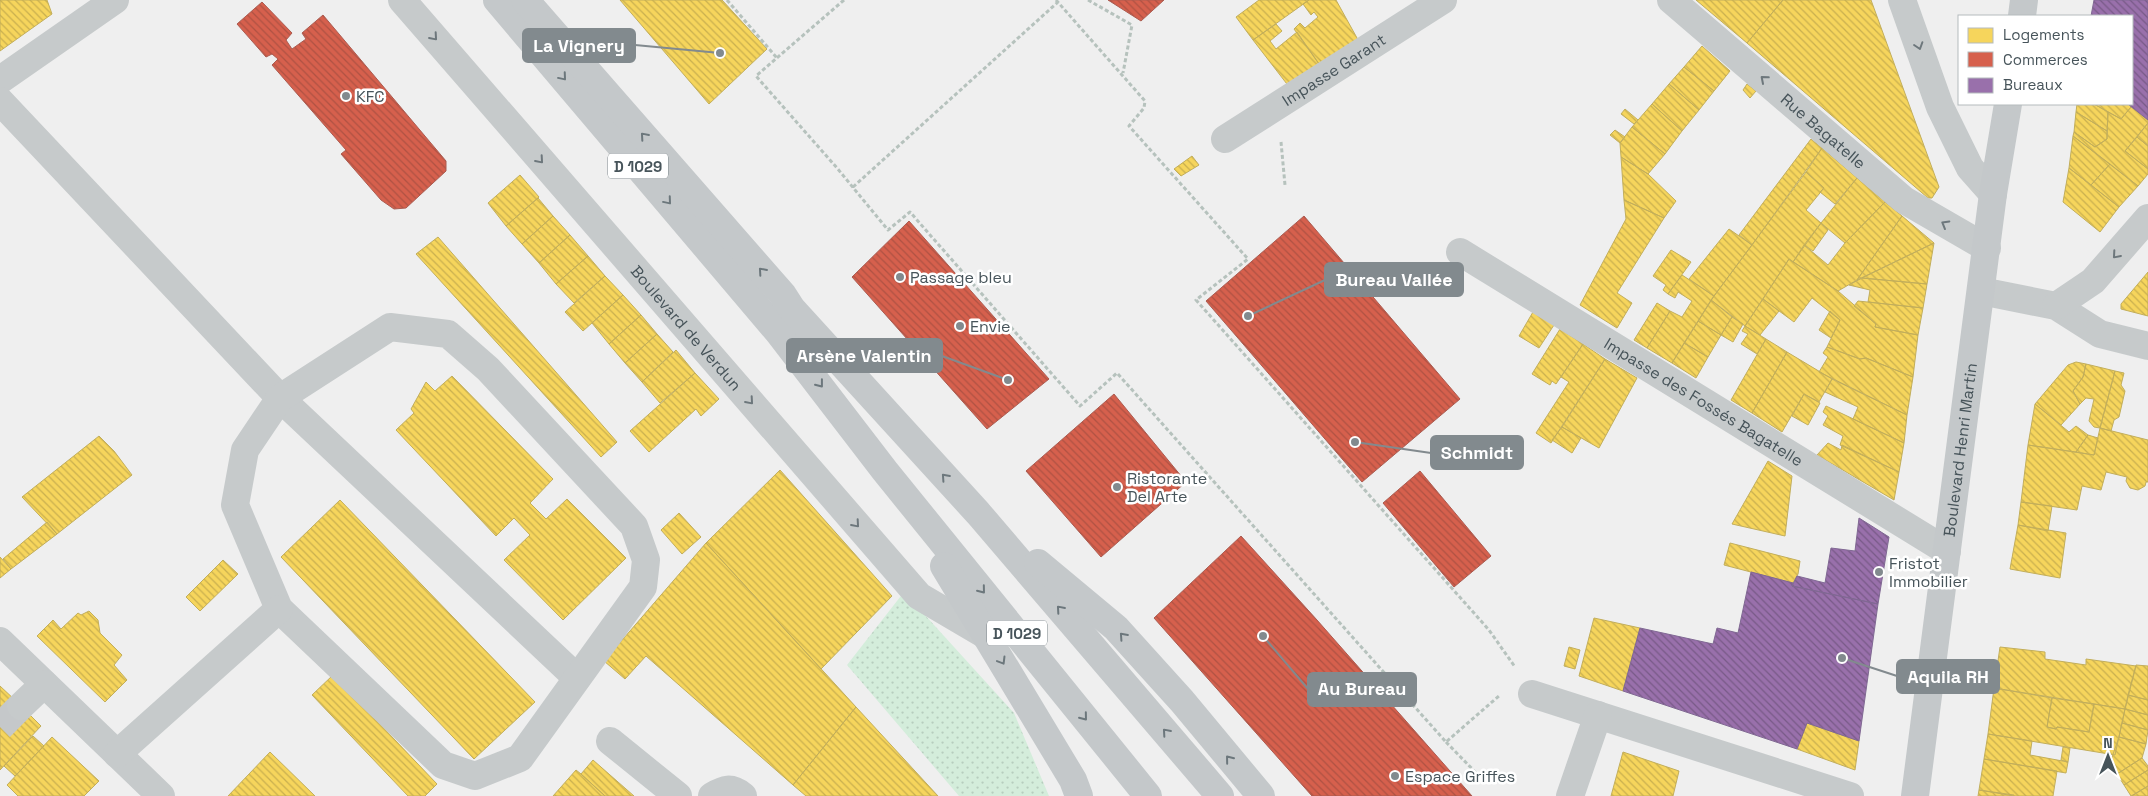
<svg xmlns="http://www.w3.org/2000/svg" width="2148" height="796" viewBox="0 0 2148 796" font-family="'Space Grotesk',sans-serif">
	<style>
		.grass { fill: url(#grass-dots) }
		.homes { fill: url(#homes-back-hatch); stroke: #c2ae5b }
		.shops { fill: url(#shops-back-hatch); stroke: #ab5c51 }
		.offices { fill: url(#offices-back-hatch); stroke: #806893 }
		.lines { fill: none; stroke-linecap: round; stroke-linejoin: round }
		.minor-tunnel { stroke: #c5c8ca; stroke-width: 28; stroke-dasharray: 28 14; stroke-linecap: butt }
		.path { stroke: #b6c2bd; stroke-width: 3; stroke-dasharray: 4 2.5; stroke-linecap: butt }
		.minor { stroke: #c6cacb; stroke-width: 28 }
		.major { stroke: #c4c8ca; stroke-width: 28 }
		.oneway { stroke: #6d777c }
		.oneway2 { stroke: #6c777c }
		.poi-dot { fill: #828a8e; stroke: #fff; stroke-width: 2 }
		.labels { text-anchor: middle; dominant-baseline: central; stroke-width: 5; stroke-linejoin: round; paint-order: stroke }
		.shield { fill: #fff; stroke: #7e878c; stroke-width: 1 }
		.shield-label { font-size: 15px; font-weight: bold; fill: #47545a }
		.street-label { font-size: 16px; fill: #47545a; stroke: #fff }
		.poi-label { font-size: 16px; fill: #47545a; stroke: #fff; text-anchor: start }
		.leader { fill: none; stroke: #828a8e; stroke-width: 2 }
		.callout-dot { fill: #828a8e; stroke: #fff; stroke-width: 2 }
		.callout { fill: #828a8e; stroke: #828a8e; stroke-width: 2 }
		.callout-label { font-size: 18px; text-anchor: middle; font-weight: bold; fill: #fff }
	</style>
	<defs>
		<pattern id="grass-dots" width="8" height="8" patternUnits="userSpaceOnUse" patternTransform="scale(1.25)"><rect width="8" height="8" fill="#d4eddb"/><path d="M2 2h.1M6 6h.1" fill="none" stroke="#b7cdbe" stroke-width="1.8" stroke-linecap="round"/></pattern>
		<pattern id="homes-back-hatch" width="6" height="6" patternUnits="userSpaceOnUse" patternTransform="scale(1.25)"><rect width="6" height="6" fill="#f6d55c"/><path d="M-1 5l2 2M0 0l6 6M5-1l2 2" fill="none" stroke="#c9af4f"/></pattern>
		<pattern id="shops-back-hatch" width="6" height="6" patternUnits="userSpaceOnUse" patternTransform="scale(1.25)"><rect width="6" height="6" fill="#d6604d"/><path d="M-1 5l2 2M0 0l6 6M5-1l2 2" fill="none" stroke="#af5243"/></pattern>
		<pattern id="offices-back-hatch" width="6" height="6" patternUnits="userSpaceOnUse" patternTransform="scale(1.25)"><rect width="6" height="6" fill="#9970ab"/><path d="M-1 5l2 2M0 0l6 6M5-1l2 2" fill="none" stroke="#785a87"/></pattern>
	</defs>
	<rect width="100%" height="100%" fill="#efefef"/>
	<!-- grass -->
	<path class="grass" d="M 904,592 L 1014,713 L 1049,796 L 959,796 L 847,665 Z"/>
	<!-- homes -->
	<path class="homes" d="M 0,0 L 47,0 L 52,14 L 0,51 Z
		M 620,0 L 722,0 L 767,49 L 709,104 Z
		M 1259,0 L 1309,0 L 1253,40 L 1236,17 Z
		M 1309,0 L 1336,0 L 1362,47 L 1324,71 L 1294,29 L 1300,23 L 1305,28 L 1318,17 L 1314,12 L 1311,15 L 1303,4 Z
		M 1696,0 L 1783,0 L 1747,43 Z
		M 1783,0 L 1871,0 L 1939,187 L 1932,198 L 1928,198 L 1747,43 Z
		M 1276,24 L 1282,31 L 1270,41 L 1276,49 L 1297,32 L 1324,71 L 1290,88 L 1253,40 Z
		M 1702,46 L 1730,71 L 1714,91 L 1684,67 Z
		M 1684,67 L 1714,91 L 1699,110 L 1669,84 Z
		M 1669,84 L 1699,110 L 1682,131 L 1652,104 Z
		M 1747,84 L 1756,91 L 1750,98 L 1743,90 Z
		M 1652,104 L 1682,131 L 1665,154 L 1632,127 Z
		M 2077,104 L 2094,104 L 2108,112 L 2107,131 L 2076,112 Z
		M 2094,104 L 2128,104 L 2131,107 L 2121,119 Z
		M 2131,107 L 2148,120 L 2148,123 L 2125,151 L 2148,169 L 2148,174 L 2138,186 L 2073,136 L 2074,132 L 2095,147 L 2107,139 L 2108,112 L 2121,119 Z
		M 1625,109 L 1638,120 L 1634,124 L 1621,114 Z
		M 2076,112 L 2107,131 L 2107,139 L 2095,147 L 2074,132 Z
		M 2148,123 L 2148,146 L 2137,137 Z
		M 1632,127 L 1665,154 L 1648,174 L 1621,157 L 1620,143 Z
		M 1615,130 L 1625,137 L 1620,143 L 1610,135 Z
		M 2073,136 L 2110,164 L 2091,185 L 2069,168 Z
		M 2137,137 L 2148,146 L 2148,169 L 2125,151 Z
		M 1811,139 L 1822,148 L 1752,245 L 1739,235 Z
		M 1822,148 L 1857,178 L 1835,204 L 1820,192 L 1824,188 L 1806,172 Z
		M 1192,156 L 1199,165 L 1181,176 L 1174,169 Z
		M 1621,157 L 1648,174 L 1676,201 L 1664,218 L 1624,200 Z
		M 2110,164 L 2138,186 L 2119,207 L 2091,185 Z
		M 2069,168 L 2119,207 L 2100,232 L 2063,202 Z
		M 1806,172 L 1824,188 L 1806,210 L 1821,223 L 1793,262 L 1789,259 L 1745,326 L 1711,300 Z
		M 520,175 L 539,197 L 506,226 L 488,203 Z
		M 1857,178 L 1885,202 L 1845,243 L 1821,223 Z
		M 538,198 L 553,216 L 522,244 L 506,226 Z
		M 1624,200 L 1664,218 L 1617,293 L 1632,303 L 1617,328 L 1580,305 L 1626,219 Z
		M 1885,202 L 1902,216 L 1857,280 L 1838,291 L 1793,262 L 1804,245 L 1828,265 L 1845,243 Z
		M 553,216 L 570,235 L 539,263 L 522,244 Z
		M 1902,216 L 1934,243 L 1857,280 Z
		M 1821,223 L 1828,230 L 1813,251 L 1804,245 Z
		M 1729,229 L 1752,245 L 1714,296 L 1689,279 Z
		M 570,235 L 588,256 L 556,284 L 539,263 Z
		M 438,237 L 617,442 L 601,457 L 416,254 Z
		M 1934,243 L 1927,284 L 1862,278 Z
		M 1671,250 L 1691,262 L 1668,294 L 1663,290 L 1666,285 L 1653,276 Z
		M 588,256 L 605,276 L 574,303 L 556,284 Z
		M 1789,259 L 1838,291 L 1876,324 L 1875,327 L 1918,335 L 1913,377 L 1866,358 L 1860,359 L 1827,347 L 1840,320 L 1812,298 L 1794,322 L 1763,299 Z
		M 2148,272 L 2148,316 L 2121,309 L 2121,304 Z
		M 1682,275 L 1714,296 L 1672,363 L 1647,348 L 1670,311 L 1682,317 L 1692,301 L 1678,292 L 1675,298 L 1668,294 Z
		M 605,276 L 623,295 L 583,331 L 565,312 Z
		M 1862,278 L 1927,284 L 1923,308 L 1868,302 L 1870,290 L 1849,285 Z
		M 623,295 L 641,315 L 609,344 L 592,323 Z
		M 1763,299 L 1779,311 L 1760,335 L 1745,326 Z
		M 1711,300 L 1732,317 L 1721,335 L 1698,321 Z
		M 1858,301 L 1923,308 L 1918,335 L 1875,327 L 1876,324 L 1854,306 Z
		M 1657,303 L 1670,311 L 1647,348 L 1634,340 Z
		M 1830,311 L 1840,320 L 1831,338 L 1819,330 Z
		M 1533,312 L 1554,325 L 1539,348 L 1519,336 Z
		M 641,315 L 657,334 L 625,363 L 609,344 Z
		M 1732,317 L 1743,324 L 1733,342 L 1721,335 Z
		M 1698,321 L 1721,335 L 1708,357 L 1684,343 Z
		M 1745,326 L 1766,339 L 1757,354 L 1741,344 L 1748,334 L 1742,331 Z
		M 1560,329 L 1583,344 L 1556,384 L 1552,381 L 1550,385 L 1532,374 Z
		M 657,334 L 673,352 L 642,382 L 625,363 Z
		M 1766,339 L 1787,352 L 1752,413 L 1731,400 Z
		M 1684,343 L 1708,357 L 1696,378 L 1672,363 Z
		M 1583,344 L 1605,359 L 1551,443 L 1536,433 L 1569,382 L 1561,377 Z
		M 1827,347 L 1860,359 L 1866,358 L 1913,377 L 1907,415 L 1819,372 L 1828,357 L 1823,353 Z
		M 676,350 L 695,373 L 660,403 L 642,382 Z
		M 1787,352 L 1832,379 L 1819,402 L 1804,394 L 1782,432 L 1752,413 Z
		M 1605,359 L 1637,378 L 1599,448 L 1562,427 Z
		M 2076,362 L 2086,364 L 2083,377 L 2073,391 L 2080,404 L 2061,425 L 2035,404 L 2068,365 Z
		M 2086,364 L 2115,371 L 2100,428 L 2094,427 L 2089,421 L 2094,399 L 2086,398 L 2080,404 L 2073,391 L 2083,377 Z
		M 2115,371 L 2124,373 L 2121,385 L 2125,391 L 2119,417 L 2114,420 L 2111,431 L 2100,428 Z
		M 695,373 L 719,399 L 701,416 L 696,409 L 649,452 L 630,431 Z
		M 452,376 L 553,479 L 530,503 L 546,519 L 567,499 L 626,558 L 563,620 L 504,560 L 530,535 L 514,518 L 496,536 L 396,430 L 414,413 L 411,409 L 426,382 L 435,391 Z
		M 1832,379 L 1907,415 L 1904,443 L 1853,419 L 1858,407 L 1825,392 Z
		M 1804,394 L 1820,403 L 1808,425 L 1792,416 Z
		M 2035,404 L 2069,432 L 2076,426 L 2088,435 L 2076,452 L 2028,445 Z
		M 1826,406 L 1904,443 L 1899,472 L 1840,445 L 1843,436 L 1823,425 L 1828,416 L 1823,412 Z
		M 1562,427 L 1581,438 L 1572,453 L 1552,440 Z
		M 2100,428 L 2148,440 L 2148,482 L 2146,482 L 2145,486 L 2138,490 L 2130,488 L 2126,481 L 2127,477 L 2106,472 L 2101,490 L 2082,486 L 2077,510 L 2021,502 L 2028,445 L 2094,455 Z
		M 2088,435 L 2098,438 L 2094,455 L 2076,452 Z
		M 99,436 L 114,451 L 132,475 L 57,534 L 22,497 Z
		M 1828,443 L 1841,450 L 1842,445 L 1899,472 L 1894,500 L 1817,455 Z
		M 1768,461 L 1792,476 L 1785,536 L 1732,524 Z
		M 780,470 L 892,596 L 821,669 L 706,543 Z
		M 340,500 L 535,702 L 474,759 L 281,557 Z
		M 2021,502 L 2052,506 L 2048,531 L 2018,525 Z
		M 679,513 L 701,537 L 682,554 L 661,530 Z
		M 47,522 L 57,534 L 11,569 L 3,559 Z
		M 2018,525 L 2066,533 L 2060,578 L 2010,569 Z
		M 706,543 L 856,707 L 793,785 L 646,656 L 625,679 L 604,661 Z
		M 1730,543 L 1800,561 L 1798,574 L 1793,583 L 1724,565 Z
		M 0,557 L 11,569 L 0,578 Z
		M 223,560 L 238,574 L 200,611 L 186,597 Z
		M 89,611 L 98,620 L 100,633 L 122,655 L 114,665 L 127,680 L 105,702 L 37,636 L 53,620 L 61,629 L 78,613 L 81,615 Z
		M 1594,618 L 1640,628 L 1623,691 L 1579,676 Z
		M 1569,647 L 1580,650 L 1575,669 L 1564,666 Z
		M 2000,647 L 2045,652 L 2045,659 L 2086,665 L 2086,659 L 2136,666 L 2125,709 L 1994,688 Z
		M 2136,665 L 2148,666 L 2148,700 L 2128,695 Z
		M 333,675 L 437,784 L 425,796 L 408,796 L 312,695 Z
		M 0,686 L 16,701 L 0,717 Z
		M 1994,688 L 2052,698 L 2047,727 L 2056,729 L 2057,727 L 2089,732 L 2094,704 L 2125,709 L 2115,755 L 1988,734 Z
		M 2128,695 L 2148,700 L 2148,715 L 2125,709 Z
		M 2052,698 L 2094,704 L 2089,732 L 2057,727 L 2056,729 L 2047,727 Z
		M 16,701 L 41,726 L 0,770 L 0,717 Z
		M 856,707 L 938,796 L 806,796 L 793,785 Z
		M 2125,709 L 2148,715 L 2148,730 L 2122,723 Z
		M 1807,723 L 1859,741 L 1855,770 L 1797,749 Z
		M 2122,723 L 2148,730 L 2146,744 L 2119,737 Z
		M 1988,734 L 2032,741 L 2030,755 L 2068,762 L 2066,773 L 1984,759 Z
		M 33,736 L 44,746 L 15,776 L 4,766 Z
		M 52,737 L 99,781 L 84,796 L 18,796 L 7,785 Z
		M 2119,737 L 2146,744 L 2142,758 L 2117,774 L 2110,763 Z
		M 2063,747 L 2070,748 L 2068,762 L 2061,760 Z
		M 270,752 L 315,796 L 228,796 Z
		M 1623,752 L 1679,771 L 1673,796 L 1611,796 Z
		M 2142,758 L 2148,766 L 2148,770 L 2124,785 L 2117,774 Z
		M 1984,759 L 2057,771 L 2053,796 L 2014,796 L 1979,790 Z
		M 593,760 L 634,796 L 605,796 L 581,774 Z
		M 576,770 L 581,774 L 605,796 L 553,796 Z
		M 2148,770 L 2148,786 L 2131,796 L 2124,785 Z
		M 2148,786 L 2148,796 L 2132,796 Z
		M 1979,790 L 2014,795 L 2014,796 L 1978,796 Z"/>
	<!-- shops -->
	<path class="shops" d="M 1108,0 L 1164,0 L 1141,21 Z
		M 262,2 L 292,33 L 286,40 L 292,49 L 306,39 L 302,33 L 323,15 L 446,161 L 446,171 L 406,208 L 394,209 L 381,200 L 341,154 L 346,150 L 272,65 L 278,59 L 272,54 L 266,57 L 237,24 Z
		M 1304,216 L 1460,399 L 1362,482 L 1206,301 Z
		M 909,221 L 1049,379 L 987,429 L 852,277 Z
		M 1114,394 L 1186,482 L 1101,557 L 1026,471 Z
		M 1420,471 L 1491,556 L 1454,587 L 1383,503 Z
		M 1241,536 L 1317,620 L 1472,796 L 1312,796 L 1154,618 Z"/>
	<!-- offices -->
	<path class="offices" d="M 2094,0 L 2148,0 L 2148,120 L 2128,104 L 2132,104 L 2132,16 L 2091,16 Z
		M 1859,518 L 1889,537 L 1878,604 L 1792,586 L 1797,576 L 1825,583 L 1831,548 L 1855,551 Z
		M 1751,572 L 1793,583 L 1792,586 L 1878,604 L 1859,741 L 1807,723 L 1797,749 L 1623,691 L 1640,628 L 1713,644 L 1717,628 L 1738,633 Z"/>
	<g class="lines">
		<!-- minor-tunnel -->
		<path class="minor-tunnel" d="M 0,727 L 21,706"/>
		<!-- path -->
		<path class="path" d="M 727,0 L 777,58
			M 844,0 L 756,76 L 837,168 L 888,230 L 910,212 L 1080,406 L 1117,373 L 1446,742 L 1500,695
			M 1056,0 L 1145,101 L 1144,108 L 1129,126 L 1248,259 L 1196,300 L 1489,630 L 1515,667
			M 1088,0 L 1132,25 L 1123,73
			M 1281,142 L 1285,185
			M 853,187 L 1058,2
			M 1446,742 L 1481,778 L 1500,782"/>
		<!-- minor -->
		<g class="minor">
			<path id="s1" d="M 402,0 L 919,596 L 987,636"/>
			<path id="s2" d="M 1671,0 L 1904,200 L 1987,248"/>
			<path d="M 1902,0 L 1940,107 L 1970,168 L 1993,194"/>
			<path d="M 0,80 L 115,0"/>
			<path d="M 0,101 L 280,398 L 577,678"/>
			<path id="s3" d="M 1225,139 L 1443,0"/>
			<path id="s4" d="M 1460,252 L 1947,551"/>
			<path d="M 1981,291 L 2056,306 L 2100,334 L 2148,346"/>
			<path d="M 2056,306 L 2093,281 L 2148,218"/>
			<path d="M 390,327 L 448,334 L 488,369 L 634,526 L 646,560 L 643,587 L 520,758 L 475,776 L 443,765 L 279,609 L 235,505 L 245,450 L 280,398 Z"/>
			<path d="M 0,641 L 161,796"/>
			<path d="M 1532,694 L 1850,796"/>
			<path d="M 21,706 L 44,684"/>
			<path d="M 610,741 L 678,796"/>
			<path d="M 117,754 L 279,609"/>
			<path d="M 712,796 C 724,789 731,786 743,796"/>
			<path d="M 1570,796 L 1598,715"/>
		</g>
		<!-- major -->
		<g class="major">
			<path d="M 497,0 L 779,333 L 885,471 L 1148,796"/>
			<path d="M 525,0 L 783,295 L 792,309 L 978,513 L 1220,796"/>
			<path d="M 2022,16 L 2024,0"/>
			<path d="M 1038,563 L 1116,628 L 1182,701 L 1261,796"/>
			<path d="M 944,566 L 1073,780 L 1079,796"/>
			<path id="s5" d="M 1915,796 L 1993,194 L 2008,104"/>
		</g>
	</g>
	<!-- one-way arrows -->
	<defs><path id="oneway-chevron" d="M-2-3.5L2.5 0L-2 3.5" fill="none" stroke-width="1.6" stroke-linecap="round" stroke-linejoin="round" transform="scale(1.25)"/></defs>
	<g class="oneway">
		<use href="#oneway-chevron" transform="translate(434 37) rotate(49)"/>
		<use href="#oneway-chevron" transform="translate(1919 46) rotate(72)"/>
		<use href="#oneway-chevron" transform="translate(1764 79) rotate(-139)"/>
		<use href="#oneway-chevron" transform="translate(540 160) rotate(49)"/>
		<use href="#oneway-chevron" transform="translate(1945 224) rotate(-150)"/>
		<use href="#oneway-chevron" transform="translate(2116 255) rotate(131)"/>
		<use href="#oneway-chevron" transform="translate(750 401) rotate(49)"/>
		<use href="#oneway-chevron" transform="translate(856 524) rotate(49)"/>
	</g>
	<g class="oneway2">
		<use href="#oneway-chevron" transform="translate(563 77) rotate(50)"/>
		<use href="#oneway-chevron" transform="translate(644 136) rotate(-131)"/>
		<use href="#oneway-chevron" transform="translate(668 201) rotate(50)"/>
		<use href="#oneway-chevron" transform="translate(762 271) rotate(-131)"/>
		<use href="#oneway-chevron" transform="translate(820 384) rotate(52)"/>
		<use href="#oneway-chevron" transform="translate(945 477) rotate(-132)"/>
		<use href="#oneway-chevron" transform="translate(982 590) rotate(51)"/>
		<use href="#oneway-chevron" transform="translate(1060 609) rotate(-131)"/>
		<use href="#oneway-chevron" transform="translate(1123 636) rotate(-132)"/>
		<use href="#oneway-chevron" transform="translate(1002 661) rotate(59)"/>
		<use href="#oneway-chevron" transform="translate(1084 717) rotate(51)"/>
		<use href="#oneway-chevron" transform="translate(1166 732) rotate(-131)"/>
		<use href="#oneway-chevron" transform="translate(1229 759) rotate(-129)"/>
	</g>
	<!-- markers -->
	<g class="poi-dot">
		<circle cx="346" cy="96" r="5"/>
		<circle cx="900" cy="277" r="5"/>
		<circle cx="960" cy="326" r="5"/>
		<circle cx="1117" cy="487" r="5"/>
		<circle cx="1879" cy="572" r="5"/>
		<circle cx="1395" cy="776" r="5"/>
	</g>
	<g class="labels">
		<!-- shield labels -->
		<g class="shield">
			<rect x="608" y="153.5" width="60" height="25" rx="4"/>
			<rect x="987" y="620.5" width="60" height="25" rx="4"/>
		</g>
		<g class="shield-label">
			<text x="638" y="166">D 1029</text>
			<text x="1017" y="633">D 1029</text>
		</g>
		<!-- street labels -->
		<g class="street-label">
			<text stroke="none"><textPath href="#s3" startOffset="129">Impasse Garant</textPath></text>
			<text stroke="none"><textPath href="#s2" startOffset="201">Rue Bagatelle</textPath></text>
			<text stroke="none"><textPath href="#s1" startOffset="434">Boulevard de Verdun</textPath></text>
			<text stroke="none"><textPath href="#s4" startOffset="286">Impasse des Fossés Bagatelle</textPath></text>
			<text stroke="none"><textPath href="#s5" startOffset="349">Boulevard Henri Martin</textPath></text>
		</g>
		<!-- poi labels -->
		<g class="poi-label">
			<text x="356" y="96">KFC</text>
			<text x="910" y="277">Passage bleu</text>
			<text x="970" y="326">Envie</text>
			<text x="1127" y="478">Ristorante<tspan x="1127" dy="18">Del Arte</tspan></text>
			<text x="1889" y="563">Fristot<tspan x="1889" dy="18">Immobilier</tspan></text>
			<text x="1405" y="776">Espace Griffes</text>
		</g>
	</g>
	<!-- callouts -->
	<path class="leader" d="M720 53L635 45M1248 316L1325 280M1008 380L942 356M1355 442L1431 453M1842 658L1897 676M1263 636L1308 689"/>
	<g class="callout-dot">
		<circle cx="720" cy="53" r="5"/>
		<circle cx="1248" cy="316" r="5"/>
		<circle cx="1008" cy="380" r="5"/>
		<circle cx="1355" cy="442" r="5"/>
		<circle cx="1842" cy="658" r="5"/>
		<circle cx="1263" cy="636" r="5"/>
	</g>
	<g class="callout">
		<rect x="523" y="29" width="112" height="33" rx="5"/>
		<rect x="1325" y="263" width="138" height="33" rx="5"/>
		<rect x="787" y="339" width="155" height="33" rx="5"/>
		<rect x="1431" y="436" width="92" height="33" rx="5"/>
		<rect x="1897" y="660" width="102" height="33" rx="5"/>
		<rect x="1308" y="673" width="108" height="33" rx="5"/>
	</g>
	<g class="callout-label">
		<text x="579" y="52">La Vignery</text>
		<text x="1394" y="286">Bureau Vallée</text>
		<text x="864" y="362">Arsène Valentin</text>
		<text x="1477" y="459">Schmidt</text>
		<text x="1948" y="683">Aquila RH</text>
		<text x="1362" y="695">Au Bureau</text>
	</g>
	<!-- legend -->
	<rect x="1958" y="15" width="175" height="90" fill="#ffffff" stroke="#b5bbbd"/>
	<rect x="1968" y="28" width="25" height="15" fill="#f6d55c" stroke="#b5bbbd"/>
	<text x="2003" y="40" font-size="15" fill="#47545a">Logements</text>
	<rect x="1968" y="52" width="25" height="15" fill="#d6604d" stroke="#b5bbbd"/>
	<text x="2003" y="65" font-size="15" fill="#47545a">Commerces</text>
	<rect x="1968" y="78" width="25" height="15" fill="#9970ab" stroke="#b5bbbd"/>
	<text x="2003" y="90" font-size="15" fill="#47545a">Bureaux</text>
	<!-- north arrow -->
	<g transform="translate(2108 756)" stroke="#ffffff" stroke-width="4" paint-order="stroke">
	<path d="M0-4L9 19L0 12L-9 19Z" fill="#47545a"/>
	<text y="-8" font-size="14" font-weight="bold" text-anchor="middle" fill="#47545a">N</text>
	</g>
</svg>
